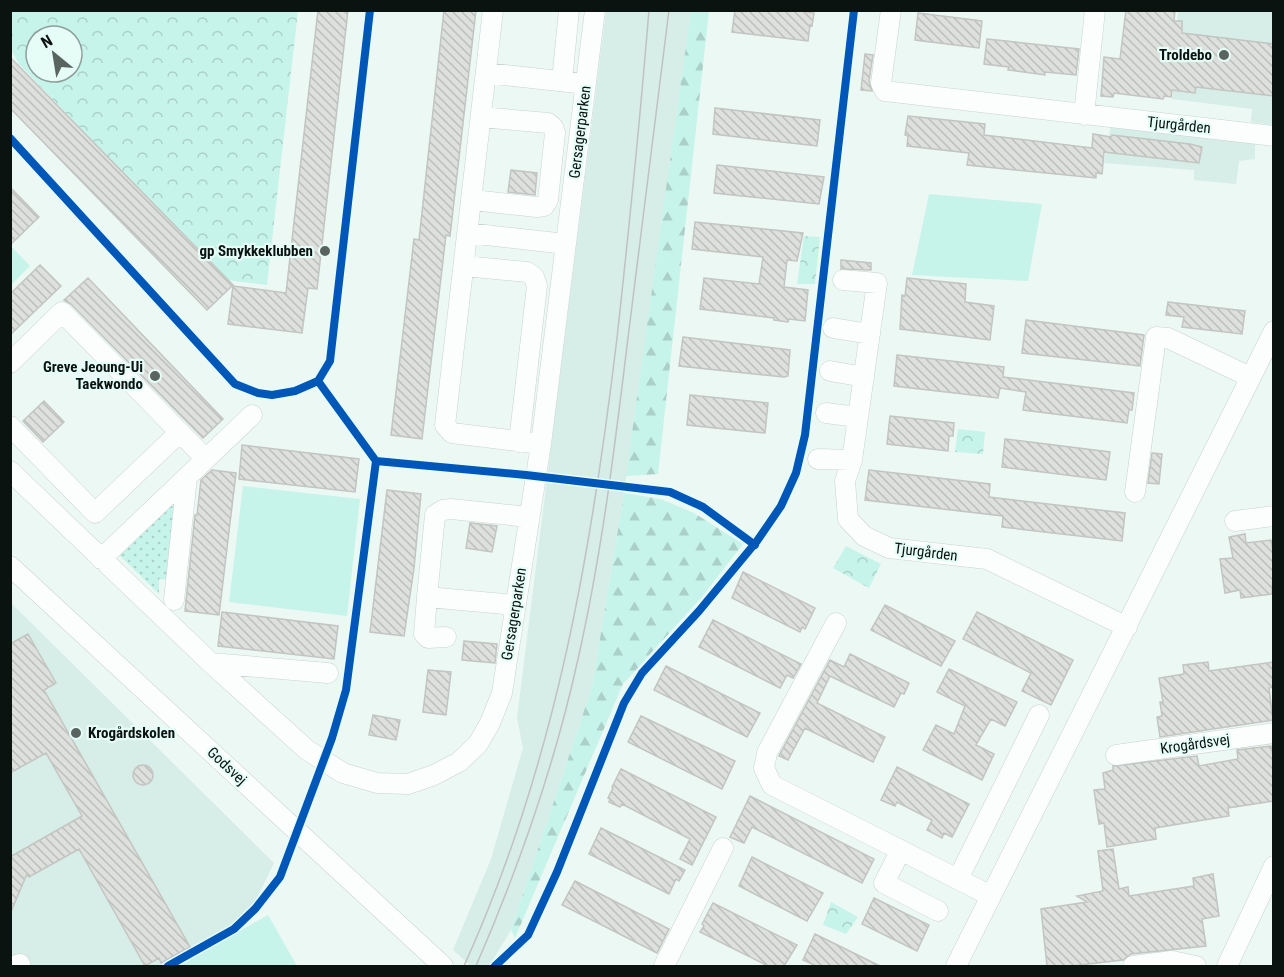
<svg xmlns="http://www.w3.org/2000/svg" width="1284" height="977" viewBox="0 0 1284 977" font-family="'Roboto Condensed',sans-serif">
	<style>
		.built { fill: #d7ede7 }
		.grass { fill: url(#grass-dots) }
		.forest { fill: url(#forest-firs) }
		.park { fill: url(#park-crowns); fill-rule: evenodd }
		.garden { fill: #c7f4ea }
		.building { fill: url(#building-back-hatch); stroke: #c2c5c1; stroke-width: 1.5 }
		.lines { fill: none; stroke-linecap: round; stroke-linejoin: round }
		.minor-casing { stroke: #c8d3d0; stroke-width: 21 }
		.minor { stroke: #fcfefd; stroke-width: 20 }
		.tram { stroke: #bfc2c1; stroke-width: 1.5 }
		.cycleway-casing { stroke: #e6fdf7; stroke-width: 11 }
		.cycleway { stroke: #0057b8; stroke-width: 8 }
		.poi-dot { fill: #596360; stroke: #e6fdf7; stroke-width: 2 }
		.labels { text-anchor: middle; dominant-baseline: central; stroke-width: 4.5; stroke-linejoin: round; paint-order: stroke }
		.poi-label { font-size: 15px; font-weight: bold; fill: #0b1311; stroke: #e6fdf7; text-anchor: end }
		.street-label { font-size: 15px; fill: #0b1311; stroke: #e6fdf7 }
	</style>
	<defs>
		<pattern id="grass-dots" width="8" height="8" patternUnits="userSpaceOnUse" patternTransform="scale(1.5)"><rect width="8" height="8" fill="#c7f4ea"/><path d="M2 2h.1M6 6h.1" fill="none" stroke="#aad0c8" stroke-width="1.8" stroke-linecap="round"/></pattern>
		<pattern id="forest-firs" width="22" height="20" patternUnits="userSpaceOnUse" patternTransform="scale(1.5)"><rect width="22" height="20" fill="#c7f4ea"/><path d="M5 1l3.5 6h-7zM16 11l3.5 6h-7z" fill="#aad0c8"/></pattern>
		<pattern id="park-crowns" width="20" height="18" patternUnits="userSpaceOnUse" patternTransform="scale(1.5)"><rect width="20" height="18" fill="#c7f4ea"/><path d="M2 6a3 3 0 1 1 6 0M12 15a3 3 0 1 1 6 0" fill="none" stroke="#aad0c8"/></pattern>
		<pattern id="building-back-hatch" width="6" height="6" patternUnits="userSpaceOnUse" patternTransform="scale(1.5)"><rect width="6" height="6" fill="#dde0dc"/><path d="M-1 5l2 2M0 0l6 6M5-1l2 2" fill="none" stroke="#bcbfbc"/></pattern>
	</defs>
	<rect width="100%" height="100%" fill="#ebf8f4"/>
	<!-- built -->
	<path class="built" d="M 606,11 L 691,11 L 624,493 L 592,687 L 511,930 L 489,966 L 471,966 L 453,950 L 491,859 L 523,748 L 517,718 Z
		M 1178,11 L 1273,11 L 1273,125 L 1251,122 L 1252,109 L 1172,99 Z
		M 1111,125 L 1255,141 L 1255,159 L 1239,161 L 1236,184 L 1194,180 L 1194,170 L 1104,163 Z
		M 10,602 L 274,863 L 246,920 L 163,966 L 11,966 Z"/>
	<!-- grass -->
	<path class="grass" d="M 181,491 L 171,580 L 159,579 L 159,594 L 118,554 Z"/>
	<!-- forest -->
	<path class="forest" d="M 691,10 L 709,11 L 658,474 L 626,476 Z
		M 624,493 L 661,499 L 694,513 L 743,544 L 701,598 L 623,684 L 515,938 L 511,930 L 592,687 Z"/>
	<!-- park -->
	<path class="park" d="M 10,11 L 298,11 L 267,285 L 226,280 L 19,64 L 11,50 ZM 36,36 L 72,36 L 72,72 L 36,72 Z
		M 804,236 L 820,237 L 815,284 L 797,284 Z
		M 958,429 L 985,432 L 983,454 L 955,452 Z
		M 846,546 L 881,564 L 869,588 L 833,568 Z
		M 831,902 L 858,917 L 846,934 L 823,925 Z"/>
	<!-- garden -->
	<path class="garden" d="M 929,194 L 1042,204 L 1028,281 L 912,275 Z
		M 11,246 L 30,266 L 11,285 Z
		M 243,486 L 360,499 L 347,616 L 229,602 Z
		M 268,915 L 297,966 L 178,966 Z"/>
	<!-- building -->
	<path class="building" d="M 318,10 L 348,10 L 317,289 L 308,288 L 302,333 L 228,324 L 233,286 L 286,293 Z
		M 444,10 L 476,10 L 450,236 L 446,235 L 422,439 L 391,435 L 414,239 L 419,240 Z
		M 735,10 L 795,10 L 814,13 L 812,26 L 810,25 L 808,41 L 732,32 Z
		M 1126,10 L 1175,10 L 1174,21 L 1182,21 L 1182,33 L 1274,44 L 1274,96 L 1196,87 L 1195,93 L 1172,90 L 1171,97 L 1164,96 L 1163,99 L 1114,93 L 1113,97 L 1101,96 L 1104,57 L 1120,59 Z
		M 918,13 L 982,21 L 979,48 L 915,40 Z
		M 987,39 L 1079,49 L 1076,75 L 1045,72 L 1045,75 L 1008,70 L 1009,67 L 984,64 Z
		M 865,54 L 873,55 L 869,81 L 872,91 L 861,90 Z
		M 10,57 L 233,285 L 207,310 L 10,108 Z
		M 715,108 L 820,120 L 817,146 L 713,134 Z
		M 908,116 L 985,124 L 984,135 L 1092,148 L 1093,134 L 1111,137 L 1112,135 L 1190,144 L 1202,147 L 1199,163 L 1104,152 L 1102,174 L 1096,173 L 1096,178 L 967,165 L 969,153 L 907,146 L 908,136 L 905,135 Z
		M 717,165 L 824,177 L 819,204 L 714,193 Z
		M 511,170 L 537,173 L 535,195 L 508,192 Z
		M 10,187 L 39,217 L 10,245 Z
		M 695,222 L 803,233 L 797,261 L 787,260 L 784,287 L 808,290 L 805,321 L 789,319 L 788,322 L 774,320 L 774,318 L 700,309 L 704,278 L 759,284 L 763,257 L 692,249 Z
		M 841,260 L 871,263 L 871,270 L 841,269 Z
		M 40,265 L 61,286 L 10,335 L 10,294 Z
		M 88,278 L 223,419 L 203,438 L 71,304 L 64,300 Z
		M 907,278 L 966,284 L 965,302 L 994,306 L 990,340 L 900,329 L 902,295 L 905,296 Z
		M 1168,302 L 1245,311 L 1242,334 L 1182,327 L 1184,317 L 1166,315 Z
		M 1026,320 L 1144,335 L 1140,366 L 1022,353 Z
		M 683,337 L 790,350 L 788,376 L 784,377 L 679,366 Z
		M 897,355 L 1004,367 L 1003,377 L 1134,393 L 1132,410 L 1129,410 L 1127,423 L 1023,410 L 1026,392 L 1000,388 L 998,398 L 894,386 Z
		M 690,395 L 768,403 L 765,433 L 687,425 Z
		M 44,401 L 64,422 L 43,442 L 23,421 Z
		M 890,416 L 954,423 L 953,436 L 949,436 L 948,451 L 887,444 Z
		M 1005,439 L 1110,452 L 1106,480 L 1002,467 Z
		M 242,445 L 359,459 L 355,492 L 239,479 Z
		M 1152,453 L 1162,454 L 1159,484 L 1148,483 Z
		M 212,470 L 236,473 L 219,615 L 185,611 L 195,515 L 197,515 L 201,480 Z
		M 869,470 L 990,484 L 989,497 L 1125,513 L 1122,541 L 1002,527 L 1003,516 L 865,500 Z
		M 387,490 L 421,494 L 414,568 L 404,636 L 370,632 Z
		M 470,523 L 497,526 L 492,552 L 466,548 Z
		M 1245,534 L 1246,543 L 1271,540 L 1274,557 L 1272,594 L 1241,598 L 1240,590 L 1225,593 L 1220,559 L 1233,558 L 1229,537 Z
		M 743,572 L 815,608 L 805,629 L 802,627 L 800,632 L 732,598 Z
		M 885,605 L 955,641 L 941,666 L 871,630 Z
		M 222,612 L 338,626 L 334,659 L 218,646 Z
		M 977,612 L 1073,660 L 1051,705 L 1022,691 L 1031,673 L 963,639 Z
		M 713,620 L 801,664 L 793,678 L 787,675 L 780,688 L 699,647 Z
		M 28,634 L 56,683 L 44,690 L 190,947 L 161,963 L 159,958 L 145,966 L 79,849 L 29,877 L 27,874 L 10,914 L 10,857 L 82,816 L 46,753 L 10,773 L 10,644 Z
		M 464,641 L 497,644 L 495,663 L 462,660 Z
		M 850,654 L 909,683 L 904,694 L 901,693 L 894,707 L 830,676 L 817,703 L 885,737 L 873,762 L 805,728 L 788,760 L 779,756 L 830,660 L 844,667 Z
		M 1208,662 L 1209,671 L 1274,662 L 1274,687 L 1269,688 L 1273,720 L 1160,737 L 1157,717 L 1162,716 L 1160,702 L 1163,702 L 1159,678 L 1184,674 L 1183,665 Z
		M 666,666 L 760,713 L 747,737 L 654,690 Z
		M 949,669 L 1017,702 L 1005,726 L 991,719 L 976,745 L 994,754 L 982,780 L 923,750 L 936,725 L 954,734 L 965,706 L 937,692 Z
		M 428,670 L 451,672 L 446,715 L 423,712 Z
		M 373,715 L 400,720 L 396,740 L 369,735 Z
		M 641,716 L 735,761 L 722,789 L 628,742 Z
		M 1271,746 L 1274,761 L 1274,801 L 1228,808 L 1229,816 L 1155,828 L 1156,839 L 1107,847 L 1104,823 L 1099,824 L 1094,790 L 1105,789 L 1103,773 L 1113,770 L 1113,766 L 1197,756 L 1199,766 L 1238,759 L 1237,750 Z
		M133 775a10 10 0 1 1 20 0a10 10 0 1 1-20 0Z
		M 897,767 L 969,804 L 952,837 L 944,833 L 942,838 L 927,830 L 932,820 L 897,802 L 895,806 L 881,800 Z
		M 621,769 L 716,817 L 692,865 L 680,859 L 690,839 L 622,804 L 620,807 L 609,802 L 610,799 L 608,798 L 613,788 L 612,787 Z
		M 750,796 L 874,859 L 862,883 L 752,827 L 744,843 L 730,837 Z
		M 601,828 L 685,870 L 679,881 L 676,879 L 669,894 L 589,854 Z
		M 1113,849 L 1119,889 L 1128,887 L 1129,896 L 1194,886 L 1193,878 L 1213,874 L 1219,916 L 1202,919 L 1206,946 L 1131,954 L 1123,960 L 1097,963 L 1072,966 L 1047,966 L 1041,909 L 1087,902 L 1077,896 L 1103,891 L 1098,851 Z
		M 752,857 L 823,893 L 807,921 L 739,886 Z
		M 575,881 L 669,929 L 657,953 L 562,905 Z
		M 874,898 L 929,925 L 917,951 L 862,924 Z
		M 713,903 L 797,945 L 784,966 L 768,966 L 700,932 L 704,926 L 702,924 Z
		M 815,934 L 880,966 L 816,966 L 803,960 Z"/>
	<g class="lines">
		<defs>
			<path id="minor" d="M 493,10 L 445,425 L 452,433 L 541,444
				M 891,10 L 881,83 L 885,91 L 1274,136
				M 486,73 L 586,84
				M 562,81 L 569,10
				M 1084,115 L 1095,10
				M 472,200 L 537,207 L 544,206 L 548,200 L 555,133 L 553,127 L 548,123 L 481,117
				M 468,233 L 566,244
				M 464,266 L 527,272 L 534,277 L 537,286 L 519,442
				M 843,280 L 877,283 L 852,460 L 845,481 L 848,519 L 864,536 L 889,548 L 987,559 L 1127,627
				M 833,328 L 870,334
				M 10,363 L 62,312 L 206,459
				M 830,371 L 864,377
				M 826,413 L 858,417
				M 10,426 L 95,513 L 180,432
				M 818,459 L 852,460
				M 10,471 L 211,663 L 307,750 L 343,773 L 377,783 L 408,784 L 434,775 L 459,762 L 478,744 L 490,723 L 502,693 L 541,444 L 595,10
				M 1135,492 L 1156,337 L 1168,338 L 1250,377
				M 1235,521 L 1274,516
				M 101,559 L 252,415
				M 10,566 L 443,966
				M 427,597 L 424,634 L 428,638 L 446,637
				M 174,600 L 187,477
				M 516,605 L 427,597 L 435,515 L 443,510 L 451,509 L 529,517
				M 836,623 L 767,753 L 764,768 L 772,785 L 991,896
				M 211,663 L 328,673
				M 1116,755 L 1274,733
				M 901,850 L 884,883 L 938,911
				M 958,879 L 1039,715
				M 14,966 L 20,964
				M 664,966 L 723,848
				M 956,966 L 1274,331
				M 1133,966 L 1172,961 L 1196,966
				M 1227,966 L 1274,866"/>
		</defs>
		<!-- minor casing -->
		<use href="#minor" class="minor-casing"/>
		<!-- minor -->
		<use href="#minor" class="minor"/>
		<!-- tram -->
		<path class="tram" d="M 464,966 C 555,765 591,556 617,338 C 629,229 640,120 649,10
			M 476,966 C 519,867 555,764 578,659 C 602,553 615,445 628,338 C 642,229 655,119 669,10"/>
		<defs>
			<path id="cycleway" d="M 10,138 L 235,384 L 258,393 L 272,395 L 295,391 L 318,381 L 330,361 L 370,10
				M 318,381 L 376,461 L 526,475 L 670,492 L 703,507 L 755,545
				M 168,966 L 234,929 L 255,909 L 280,877 L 332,738 L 346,690 L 376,461
				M 495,966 L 528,935 L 557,872 L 624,703 L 642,673 L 699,611 L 757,541 L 781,506 L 796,473 L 805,435 L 854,10"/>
		</defs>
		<!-- cycleway casing -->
		<use href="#cycleway" class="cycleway-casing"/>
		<!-- cycleway -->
		<use href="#cycleway" class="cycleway"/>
	</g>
	<!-- markers -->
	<g class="poi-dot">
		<circle cx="1224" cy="55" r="6"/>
		<circle cx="325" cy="251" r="6"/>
		<circle cx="155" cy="376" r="6"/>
		<circle cx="76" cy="733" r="6"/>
	</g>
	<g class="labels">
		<!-- poi labels -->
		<g class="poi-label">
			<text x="1212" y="55">Troldebo</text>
			<text x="313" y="251">gp Smykkeklubben</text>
			<text x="143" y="367">Greve Jeoung-Ui<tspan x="143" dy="17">Taekwondo</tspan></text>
			<text x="88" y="733" text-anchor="start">Krogårdskolen</text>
		</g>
		<!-- street labels -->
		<g class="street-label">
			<text transform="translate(1179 125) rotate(6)">Tjurgården</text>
			<text transform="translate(580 132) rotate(-83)">Gersagerparken</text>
			<text transform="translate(926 552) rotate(7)">Tjurgården</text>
			<text transform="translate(514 614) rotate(-81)">Gersagerparken</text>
			<text transform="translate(1195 744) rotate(-8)">Krogårdsvej</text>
			<text transform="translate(227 766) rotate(43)">Godsvej</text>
		</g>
	</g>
	<!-- border -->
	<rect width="1284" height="977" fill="none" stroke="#0b1311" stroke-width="24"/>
	<!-- north arrow -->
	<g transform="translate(54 54) rotate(330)"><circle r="28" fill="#e6fdf7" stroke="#8e9f9b" stroke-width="1.5"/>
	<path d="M0-4.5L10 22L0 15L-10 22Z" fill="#596360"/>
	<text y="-9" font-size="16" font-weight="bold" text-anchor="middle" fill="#0b1311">N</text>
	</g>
</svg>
